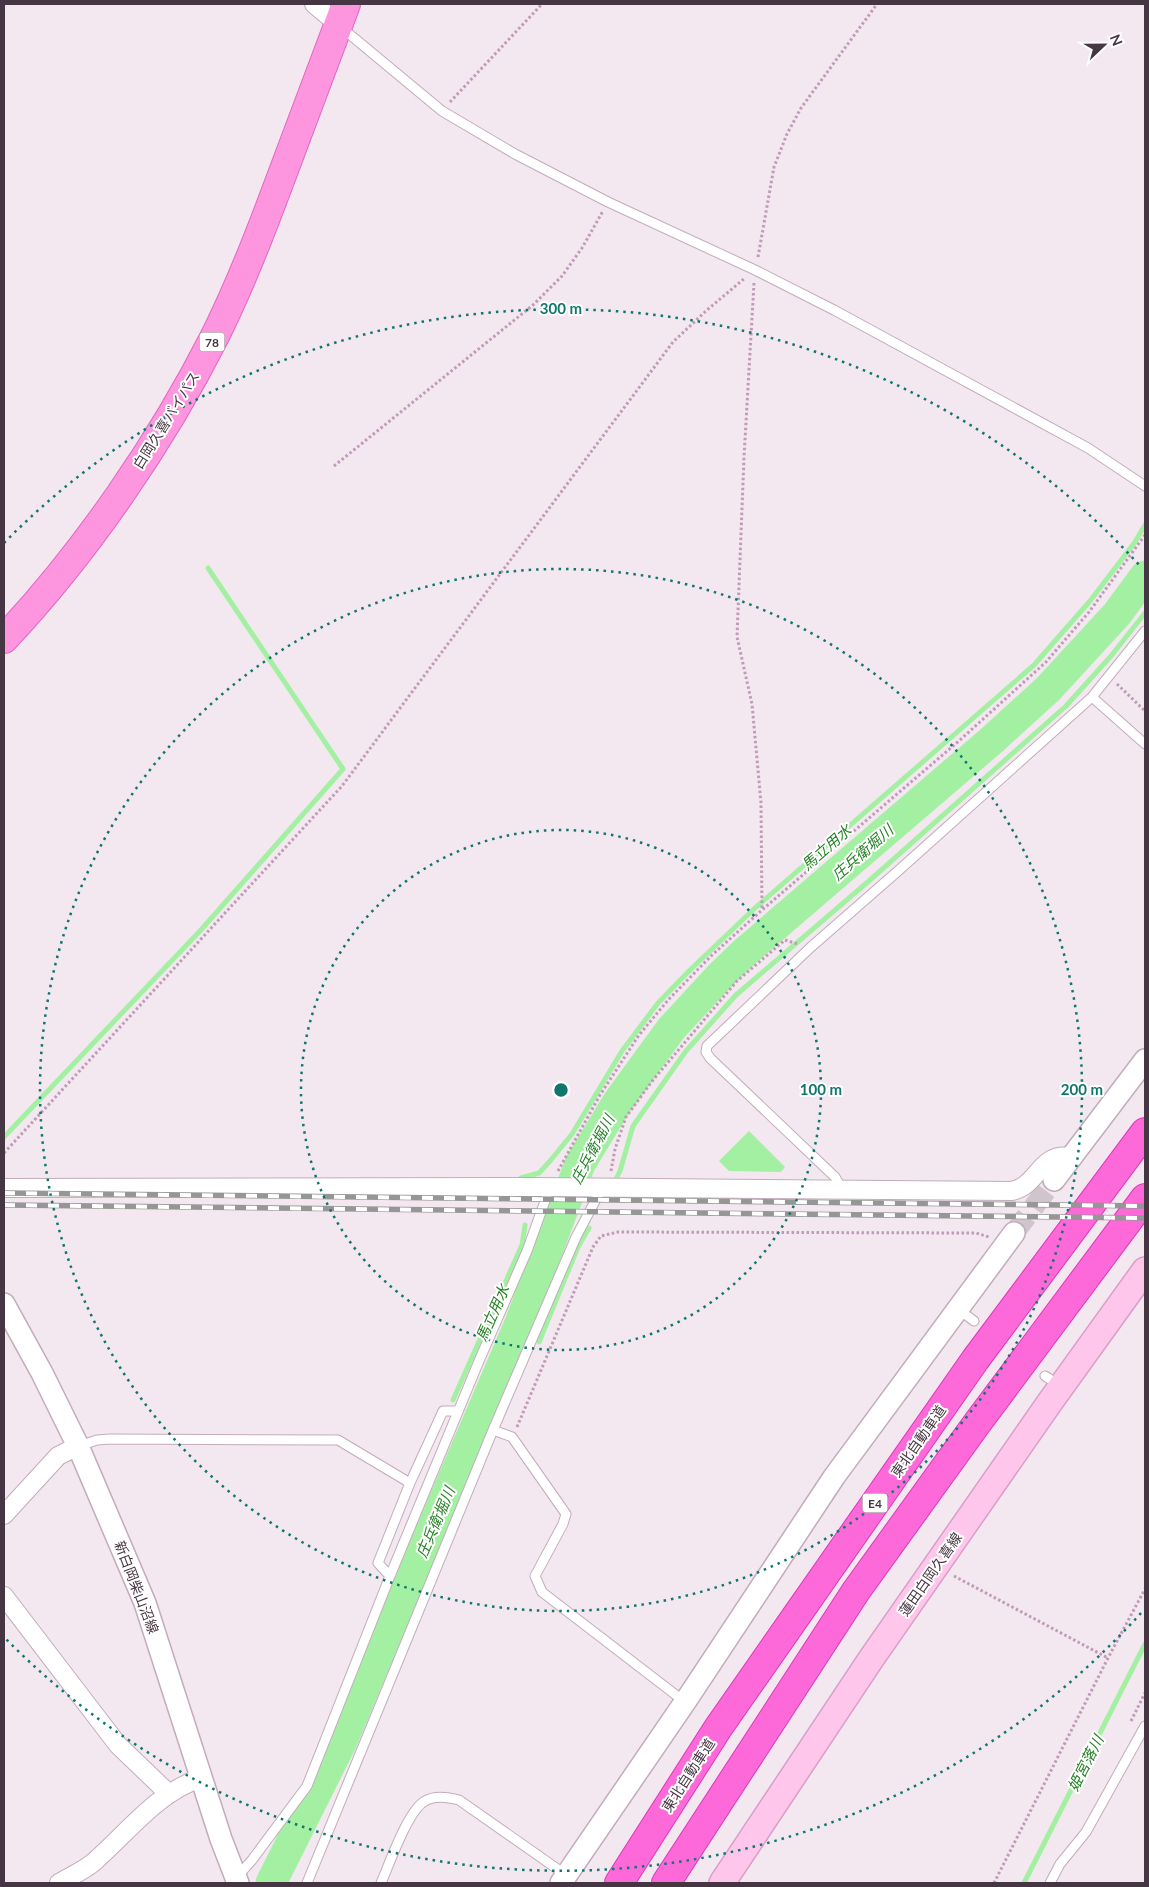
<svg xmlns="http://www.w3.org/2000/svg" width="1149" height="1887" viewBox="0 0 1149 1887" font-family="Lato,'Noto Sans JP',sans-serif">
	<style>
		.water { fill: #a4f0a3 }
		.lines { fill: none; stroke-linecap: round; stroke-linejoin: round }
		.stream { stroke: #a4f0a3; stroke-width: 5 }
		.river { stroke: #a4f0a3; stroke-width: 31 }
		.tertiary-tunnel { stroke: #d0c4cd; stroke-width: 21; stroke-dasharray: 21 11; stroke-linecap: butt }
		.service-casing { stroke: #c2acbc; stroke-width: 11 }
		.minor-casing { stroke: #c2acbc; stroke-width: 20 }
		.tertiary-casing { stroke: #c2acbc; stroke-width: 24 }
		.secondary-casing { stroke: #dc9dc8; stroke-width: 28 }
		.primary-casing { stroke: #e365c0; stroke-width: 30 }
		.motorway-casing { stroke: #dc38b9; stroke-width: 30 }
		.path { stroke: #c09bb8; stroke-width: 3; stroke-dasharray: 2.5 2.5; stroke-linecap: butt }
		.service { stroke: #fff; stroke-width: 9 }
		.minor { stroke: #fff; stroke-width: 18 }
		.tertiary { stroke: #fff; stroke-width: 21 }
		.secondary { stroke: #fec6eb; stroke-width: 25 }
		.primary { stroke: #fd96df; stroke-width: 28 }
		.motorway { stroke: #fd69d8; stroke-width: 28 }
		.rail-casing { stroke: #969696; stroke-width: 5.5 }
		.rail { stroke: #fff; stroke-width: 4; stroke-dasharray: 11; stroke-linecap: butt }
		.ring { fill: none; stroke: #0f766e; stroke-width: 2.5; stroke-dasharray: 2.5 5 }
		.labels { text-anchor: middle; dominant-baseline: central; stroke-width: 4; stroke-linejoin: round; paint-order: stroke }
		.shield { fill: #fff; stroke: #7e727b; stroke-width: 1 }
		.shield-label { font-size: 12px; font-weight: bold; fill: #463643 }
		.street-label { font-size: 14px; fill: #463643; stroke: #fff }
		.water-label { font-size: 15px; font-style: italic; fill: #278227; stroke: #fff }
		.centre { fill: #0f766e; stroke: #fff; stroke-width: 2.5 }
		.ring-label { font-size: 15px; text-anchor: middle; font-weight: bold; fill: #0f766e; stroke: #fff; stroke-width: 4; stroke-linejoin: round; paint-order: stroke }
	</style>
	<rect width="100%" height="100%" fill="#f3e7f0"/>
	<!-- water -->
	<path class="water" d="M 749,1131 L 785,1167 L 781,1172 L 729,1171 L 719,1161 Z"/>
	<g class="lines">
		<!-- stream -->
		<path class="stream" d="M 4,1137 L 200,931 L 343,769 L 208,568
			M 521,1178 L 539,1173 L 550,1161 L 572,1134 L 622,1051 L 658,1003 L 690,970 L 754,909 L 1034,665 L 1090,601 L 1135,542 L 1145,525
			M 616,1179 L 620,1171 L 633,1126 L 686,1051 L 736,995 L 870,880 L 1066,706 L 1111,656 L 1145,613
			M 539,1342 L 578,1247 L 589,1228
			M 453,1400 L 522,1245 L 525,1225
			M 1024,1883 L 1145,1644"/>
		<!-- river -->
		<path class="river" d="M 271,1883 L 342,1741 L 386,1636 L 520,1323 L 580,1164 L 617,1103 L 671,1029 L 719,977 L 746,951 L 992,740 L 1048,689 L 1117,614 L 1145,576"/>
		<!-- tertiary-tunnel -->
		<path class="tertiary-tunnel" d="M 1014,1233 L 1054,1180"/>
		<defs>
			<path id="service" d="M 342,28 L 442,111 L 515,154 L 608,202 L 755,270 L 834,310 L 1088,448 L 1145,486
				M 1092,697 L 1145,744
				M 842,1189 L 835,1177 L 710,1058 L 706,1052 L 707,1046 L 811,947 L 898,871 L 1092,697 L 1145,631
				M 958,1309 L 974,1321
				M 1045,1376 L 1059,1385
				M 493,1430 L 512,1437 L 566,1514 L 563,1524 L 535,1576 L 542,1592 L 685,1702
				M 79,1446 L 97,1440 L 110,1439 L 338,1440 L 410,1483
				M 390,1576 L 378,1563 L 410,1483 L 443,1411 L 458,1411
				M 236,1878 L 252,1860 L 307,1786 L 390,1576 L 479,1361 L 527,1251 L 550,1187
				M 307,1883 L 493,1430 L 576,1237 L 602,1188
				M 381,1883 C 389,1865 408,1810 425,1801 C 435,1795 448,1797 459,1800 L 566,1875
				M 1050,1883 L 1060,1864 L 1086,1832 L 1145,1726"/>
			<path id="minor" d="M 314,4 L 338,24
				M 4,1188 L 534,1187 L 1011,1191 C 1038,1187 1039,1152 1070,1157
				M 4,1515 L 58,1456 L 78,1446
				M 4,1596 L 118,1745 L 168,1793
				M 59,1883 C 71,1876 85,1870 95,1861 C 129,1831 158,1792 201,1778"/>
			<path id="tertiary" d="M 1054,1180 L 1145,1060
				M 4,1304 L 42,1373 L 78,1446 L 145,1603 L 221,1839 L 238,1883
				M 561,1883 L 685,1702 L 834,1477 L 1014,1233"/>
			<path id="secondary" d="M 722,1883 L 871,1659 L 1050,1402 L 1145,1270"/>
			<path id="primary" d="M 4,639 C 86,552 162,441 216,334 C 244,277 266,218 288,159 C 307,108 327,56 346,4"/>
			<path id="motorway" d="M 619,1883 L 718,1728 L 975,1360 L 1145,1132
				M 666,1883 L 856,1591 L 975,1426 L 1145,1198"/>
		</defs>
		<!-- service casing -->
		<use href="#service" class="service-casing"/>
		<!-- minor casing -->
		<use href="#minor" class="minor-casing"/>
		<!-- tertiary casing -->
		<use href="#tertiary" class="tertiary-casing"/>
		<!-- secondary casing -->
		<use href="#secondary" class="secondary-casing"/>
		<!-- primary casing -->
		<use href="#primary" class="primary-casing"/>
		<!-- motorway casing -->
		<use href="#motorway" class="motorway-casing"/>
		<!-- path -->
		<path class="path" d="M 450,102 L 542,4
			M 758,257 L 774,167 L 787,134 L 801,108 L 877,4
			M 754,283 L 744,457 L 737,637 L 752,704 L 761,803 L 762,910
			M 334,466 L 533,305 L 562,276 L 582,248 L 603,211
			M 1117,684 L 1145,711
			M 4,1153 L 342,786 L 673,342 L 707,310 L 745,278
			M 558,1171 L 600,1095 L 639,1035 L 669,999 L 711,956 L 762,910 L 960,740 L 1046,662 L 1089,612 L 1145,535
			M 611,1171 L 615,1149 L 626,1117 L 653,1080 L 737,981 L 785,940 L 798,944
			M 517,1427 L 593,1247 L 601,1236 L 618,1232 L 976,1233 L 989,1237
			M 954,1576 L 1108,1658
			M 1131,1721 L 1145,1693
			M 994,1883 L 1108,1658 L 1145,1589"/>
		<!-- service -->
		<use href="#service" class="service"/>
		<!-- minor -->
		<use href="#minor" class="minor"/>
		<!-- tertiary -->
		<use href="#tertiary" class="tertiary"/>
		<!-- secondary -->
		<use href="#secondary" class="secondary"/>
		<!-- primary -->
		<use href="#primary" class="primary"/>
		<!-- motorway -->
		<use href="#motorway" class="motorway"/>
		<defs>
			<path id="rail" d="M 4,1193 L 1145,1206
				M 4,1205 L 1145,1218"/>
		</defs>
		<!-- rail casing -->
		<use href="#rail" class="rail-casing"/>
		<!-- rail -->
		<use href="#rail" class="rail"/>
	</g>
	<!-- distance rings -->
	<g class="ring">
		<circle cx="561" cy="1090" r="260"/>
		<circle cx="561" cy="1090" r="521"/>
		<path d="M1141 1613A781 781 0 0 1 4 1637M4 543A781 781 0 0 1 1141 567"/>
	</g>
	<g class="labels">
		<!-- shield labels -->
		<g class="shield">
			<rect x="199.5" y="332.5" width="25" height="19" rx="4"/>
			<rect x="862.5" y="1493.5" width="25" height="19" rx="4"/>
		</g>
		<g class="shield-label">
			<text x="212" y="342">78</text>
			<text x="875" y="1503">E4</text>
		</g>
		<!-- street labels -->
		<g class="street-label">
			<text transform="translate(166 420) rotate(-58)">白岡久喜バイパス</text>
			<text transform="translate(918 1441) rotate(-55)">東北自動車道</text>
			<text transform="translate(930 1574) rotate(-55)">蓮田白岡久喜線</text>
			<text transform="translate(137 1587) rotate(69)">新白岡柴山沼線</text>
			<text transform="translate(688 1775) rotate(-57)">東北自動車道</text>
		</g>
		<!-- water labels -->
		<g class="water-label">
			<text transform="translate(826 847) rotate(-41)">馬立用水</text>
			<text transform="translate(862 852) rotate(-41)">庄兵衛堀川</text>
			<text transform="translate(592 1149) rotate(-62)">庄兵衛堀川</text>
			<text transform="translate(492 1313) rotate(-66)">馬立用水</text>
			<text transform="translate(435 1522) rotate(-67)">庄兵衛堀川</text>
			<text transform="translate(1085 1763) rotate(-63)">姫宮落川</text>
		</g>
	</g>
	<circle cx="561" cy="1090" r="8" class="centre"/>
	<g class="ring-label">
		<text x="561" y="314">300 m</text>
		<text x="821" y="1095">100 m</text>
		<text x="1082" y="1095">200 m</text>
	</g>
	<!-- border -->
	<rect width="1149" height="1887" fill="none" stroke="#463643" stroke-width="10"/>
	<!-- north arrow -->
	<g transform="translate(1104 45) rotate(68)" stroke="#ffffff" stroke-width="4" paint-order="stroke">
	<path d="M0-4L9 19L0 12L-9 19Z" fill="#463643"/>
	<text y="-8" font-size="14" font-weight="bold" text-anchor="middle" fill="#463643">N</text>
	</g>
</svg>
